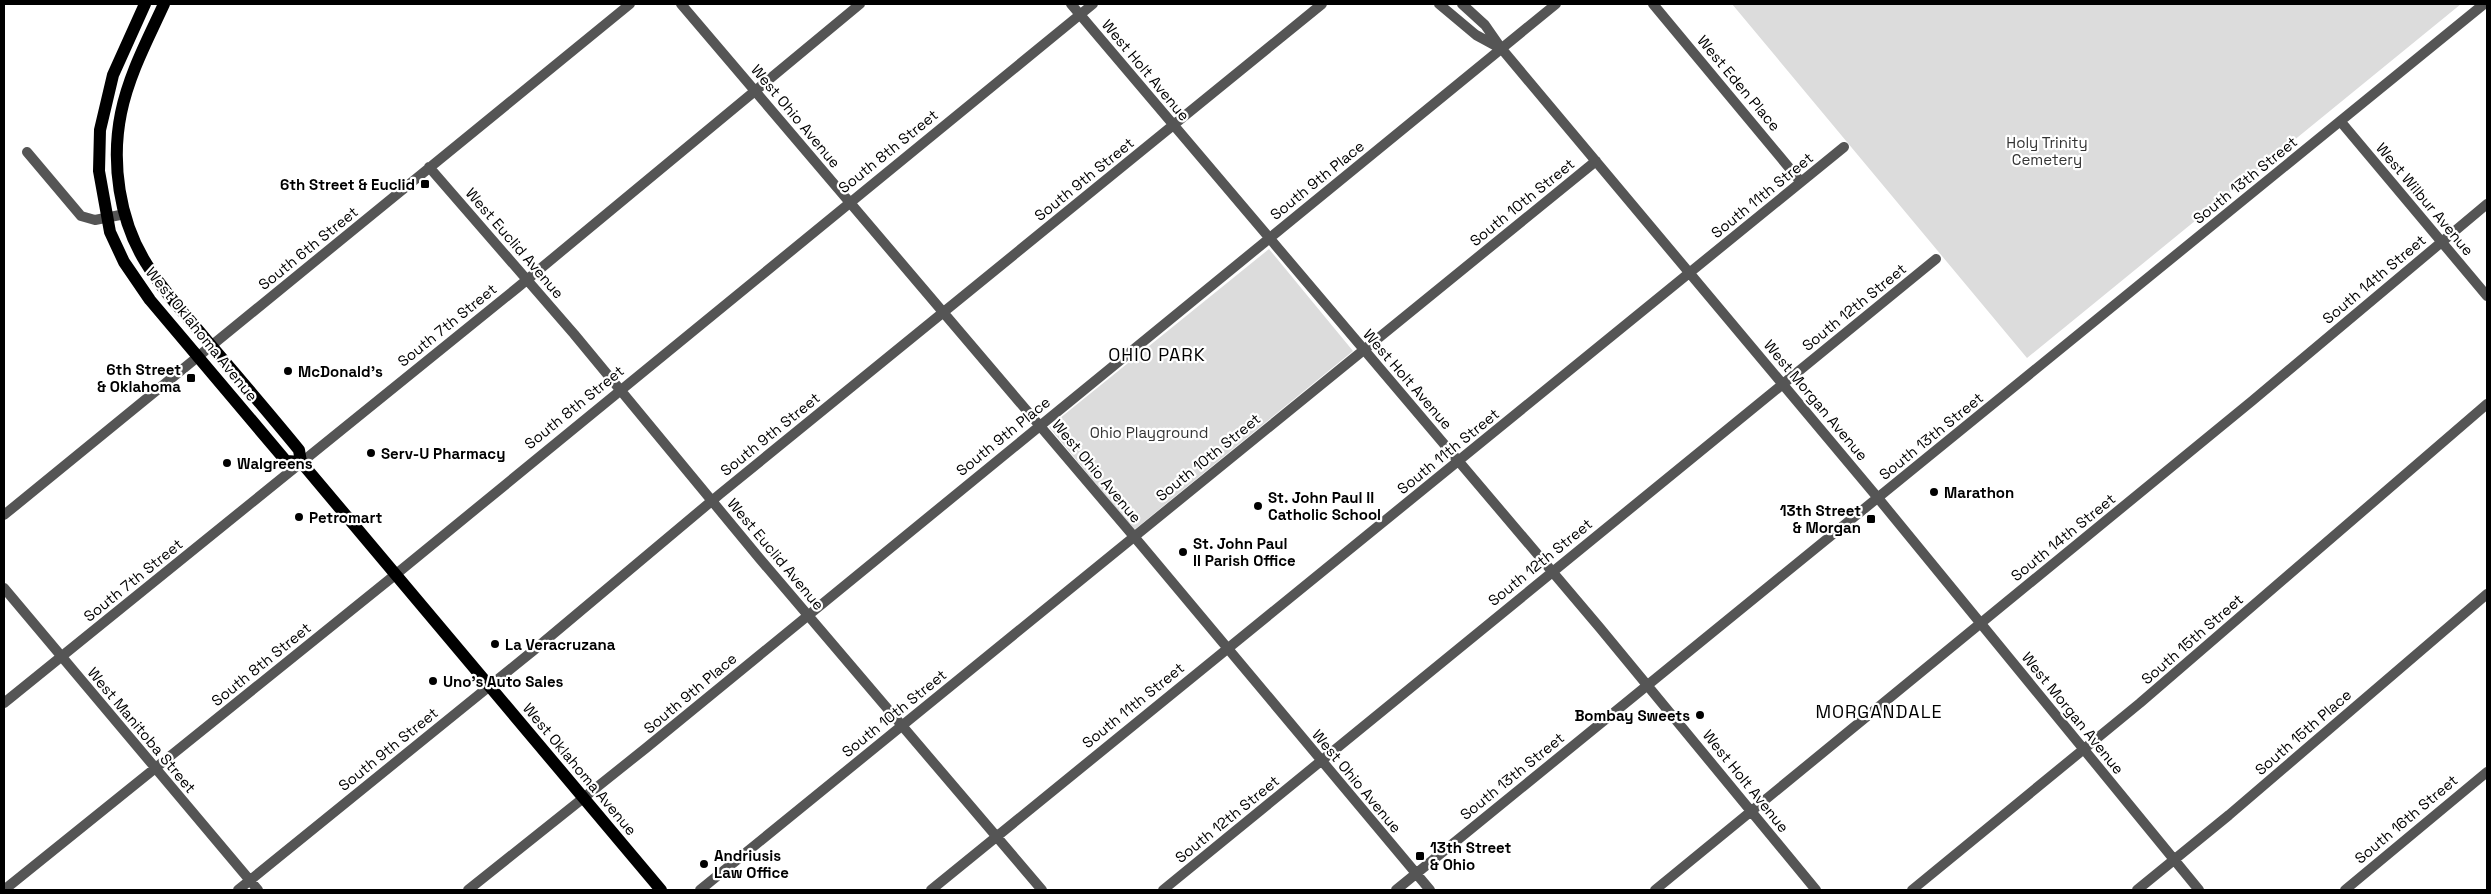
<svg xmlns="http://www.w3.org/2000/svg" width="2491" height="894" viewBox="0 0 2491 894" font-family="'Space Grotesk',sans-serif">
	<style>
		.green { fill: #dcdcdc }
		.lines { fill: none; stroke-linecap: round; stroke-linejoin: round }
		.minor { stroke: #555; stroke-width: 10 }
		.major { stroke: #000; stroke-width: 12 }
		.poi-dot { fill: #000; stroke: #fff; stroke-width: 2 }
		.labels { text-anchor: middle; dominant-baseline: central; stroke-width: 4.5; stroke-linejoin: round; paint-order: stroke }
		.street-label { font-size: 15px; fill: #000; stroke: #fff }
		.park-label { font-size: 15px; fill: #333; stroke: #fff }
		.poi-label { font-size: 15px; font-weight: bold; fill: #000; stroke: #fff; text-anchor: start }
		.quarter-label { font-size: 18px; letter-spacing: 1px; fill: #000; stroke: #fff }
	</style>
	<rect width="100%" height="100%" fill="#fff"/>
	<!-- green -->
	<path class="green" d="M 1732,4 L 2461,4 L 2027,358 Z
		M 1269,249 L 1353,351 L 1134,530 L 1049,427 Z"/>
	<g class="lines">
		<!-- minor -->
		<path class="minor" d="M 681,4 L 1142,546 L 1430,890
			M 1071,4 L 1600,628 L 1816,890
			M 1439,4 L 1476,35 L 1500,48
			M 1462,4 L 1485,25 L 1501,48 L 1878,498 L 2199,890
			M 1653,4 L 1801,182
			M 2341,122 L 2487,296
			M 27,152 L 81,216 L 95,220 L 125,214
			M 429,167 L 574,334 L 760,559 L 1042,890
			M 4,515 L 630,4
			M 4,588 L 258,890
			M 4,703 L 517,288 L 860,4
			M 4,890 L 395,575 L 1093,4
			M 238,890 L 534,650 L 720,494 L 1322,4
			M 468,890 L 646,748 L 1556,4
			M 700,890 L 1596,161
			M 931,890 L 1844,147
			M 1163,890 L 1936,259
			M 1396,890 L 2484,4
			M 1655,890 L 2252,401 L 2487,204
			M 1912,890 L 2140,703 L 2487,404
			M 2137,890 L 2229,815 L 2487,594
			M 2345,890 L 2487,772"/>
		<!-- major -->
		<path class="major" d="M 145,4 L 113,75 L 100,130 L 99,171 L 110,232 L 124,262 L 150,300 L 286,461 L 301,462
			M 164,4 C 148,39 129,74 121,113 C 111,162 119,220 146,263 C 162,290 184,313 204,337 C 236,375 268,412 299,450 L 301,462 L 661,890"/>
	</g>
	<!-- markers -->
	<g class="poi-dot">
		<rect x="420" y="179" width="10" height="10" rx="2.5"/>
		<circle cx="288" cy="371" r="5"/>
		<rect x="186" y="373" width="10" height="10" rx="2.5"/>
		<circle cx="371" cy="453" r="5"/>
		<circle cx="227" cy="463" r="5"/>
		<circle cx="1934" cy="492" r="5"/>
		<circle cx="1258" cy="506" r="5"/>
		<circle cx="299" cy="517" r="5"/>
		<rect x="1866" y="514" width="10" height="10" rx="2.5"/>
		<circle cx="1183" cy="552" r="5"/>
		<circle cx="495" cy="644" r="5"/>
		<circle cx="433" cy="681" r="5"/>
		<circle cx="1700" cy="715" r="5"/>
		<rect x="1415" y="851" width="10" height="10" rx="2.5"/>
		<circle cx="704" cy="864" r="5"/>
	</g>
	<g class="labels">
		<!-- street labels -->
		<g class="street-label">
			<text transform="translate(1146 70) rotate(50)">West Holt Avenue</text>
			<text transform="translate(1739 83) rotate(50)">West Eden Place</text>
			<text transform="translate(796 116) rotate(50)">West Ohio Avenue</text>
			<text transform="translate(888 151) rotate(-39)">South 8th Street</text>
			<text transform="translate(1084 179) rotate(-39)">South 9th Street</text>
			<text transform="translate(1317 180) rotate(-39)">South 9th Place</text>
			<text transform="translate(2245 180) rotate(-39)">South 13th Street</text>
			<text transform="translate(1762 195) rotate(-39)">South 11th Street</text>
			<text transform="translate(2425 199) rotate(50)">West Wilbur Avenue</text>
			<text transform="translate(1522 202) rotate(-39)">South 10th Street</text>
			<text transform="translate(515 243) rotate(49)">West Euclid Avenue</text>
			<text transform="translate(308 248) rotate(-39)">South 6th Street</text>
			<text transform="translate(2374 279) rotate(-40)">South 14th Street</text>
			<text transform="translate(1854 307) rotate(-39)">South 12th Street</text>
			<text transform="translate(447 325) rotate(-39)">South 7th Street</text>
			<text transform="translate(202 334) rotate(51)">West Oklahoma Avenue</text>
			<text transform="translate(1408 379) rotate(49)">West Holt Avenue</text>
			<text transform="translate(1816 400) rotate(50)">West Morgan Avenue</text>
			<text transform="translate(574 407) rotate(-39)">South 8th Street</text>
			<text transform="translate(770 434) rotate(-39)">South 9th Street</text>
			<text transform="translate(1003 436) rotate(-39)">South 9th Place</text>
			<text transform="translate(1931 436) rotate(-39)">South 13th Street</text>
			<text transform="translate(1448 451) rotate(-39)">South 11th Street</text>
			<text transform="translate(1208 457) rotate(-39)">South 10th Street</text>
			<text transform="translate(1097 471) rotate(50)">West Ohio Avenue</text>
			<text transform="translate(2063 537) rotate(-39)">South 14th Street</text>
			<text transform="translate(776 554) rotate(50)">West Euclid Avenue</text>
			<text transform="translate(1540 562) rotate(-39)">South 12th Street</text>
			<text transform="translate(133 580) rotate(-39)">South 7th Street</text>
			<text transform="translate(2192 639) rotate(-41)">South 15th Street</text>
			<text transform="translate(261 664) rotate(-39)">South 8th Street</text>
			<text transform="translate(690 693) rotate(-40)">South 9th Place</text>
			<text transform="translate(1133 705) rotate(-39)">South 11th Street</text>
			<text transform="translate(894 713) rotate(-39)">South 10th Street</text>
			<text transform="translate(2073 713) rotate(51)">West Morgan Avenue</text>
			<text transform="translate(142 730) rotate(50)">West Manitoba Street</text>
			<text transform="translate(2303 732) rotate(-41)">South 15th Place</text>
			<text transform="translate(388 749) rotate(-39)">South 9th Street</text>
			<text transform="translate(580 769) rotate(50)">West Oklahoma Avenue</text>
			<text transform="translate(1512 776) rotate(-39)">South 13th Street</text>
			<text transform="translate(1357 781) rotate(50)">West Ohio Avenue</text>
			<text transform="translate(1746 781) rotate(51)">West Holt Avenue</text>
			<text transform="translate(1227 819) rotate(-39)">South 12th Street</text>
			<text transform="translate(2406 819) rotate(-40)">South 16th Street</text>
		</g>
		<!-- park labels -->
		<g class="park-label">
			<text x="2047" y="142">Holy Trinity<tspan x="2047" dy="17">Cemetery</tspan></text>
			<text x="1149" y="432">Ohio Playground</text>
		</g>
		<!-- poi labels -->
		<g class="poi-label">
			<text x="415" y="184" text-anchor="end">6th Street &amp; Euclid</text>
			<text x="181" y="369" text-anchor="end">6th Street<tspan x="181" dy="17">&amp; Oklahoma</tspan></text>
			<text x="298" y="371">McDonald's</text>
			<text x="381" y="453">Serv-U Pharmacy</text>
			<text x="237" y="463">Walgreens</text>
			<text x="1944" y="492">Marathon</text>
			<text x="1268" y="497">St. John Paul II<tspan x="1268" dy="17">Catholic School</tspan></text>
			<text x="1861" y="510" text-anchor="end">13th Street<tspan x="1861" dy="17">&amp; Morgan</tspan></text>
			<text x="309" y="517">Petromart</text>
			<text x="1193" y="543">St. John Paul<tspan x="1193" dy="17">II Parish Office</tspan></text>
			<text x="505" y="644">La Veracruzana</text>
			<text x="443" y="681">Uno's Auto Sales</text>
			<text x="1690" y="715" text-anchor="end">Bombay Sweets</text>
			<text x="1430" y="847">13th Street<tspan x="1430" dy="17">&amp; Ohio</tspan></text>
			<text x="714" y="855">Andriusis<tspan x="714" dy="17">Law Office</tspan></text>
		</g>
		<!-- quarter labels -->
		<g class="quarter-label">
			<text x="1157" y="354">OHIO PARK</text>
			<text x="1879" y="711">MORGANDALE</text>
		</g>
	</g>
	<!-- border -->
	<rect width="2491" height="894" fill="none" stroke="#000000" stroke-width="10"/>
</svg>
